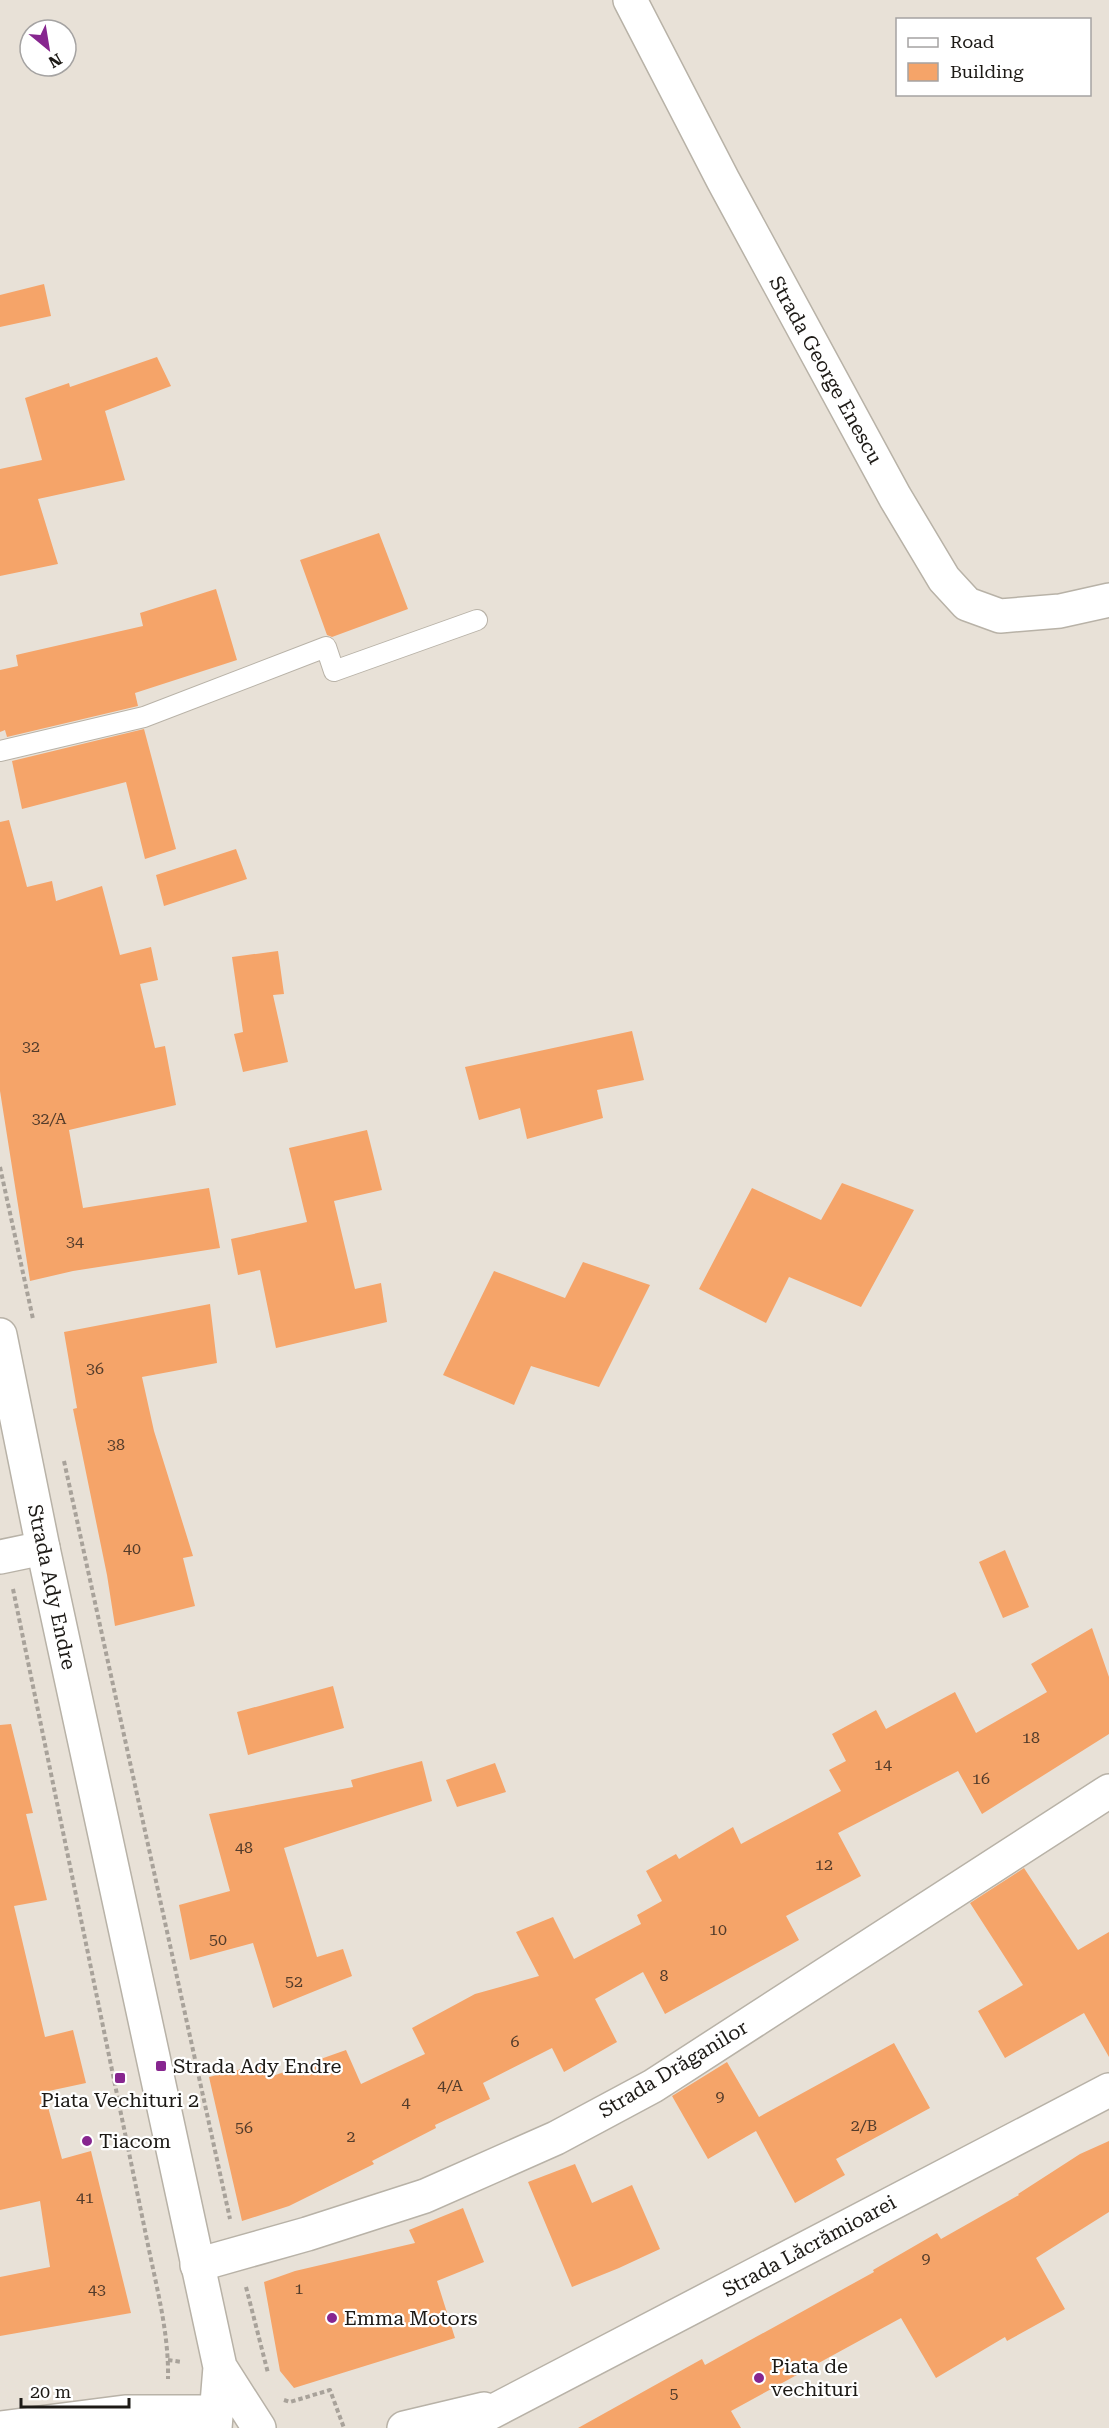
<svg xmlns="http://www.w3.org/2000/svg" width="1109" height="2428" viewBox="0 0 1109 2428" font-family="'Roboto Serif',serif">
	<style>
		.building { fill: #f5a469 }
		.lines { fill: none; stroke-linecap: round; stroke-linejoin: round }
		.service-casing { stroke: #b8b2a7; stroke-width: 22 }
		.minor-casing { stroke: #b8b2a7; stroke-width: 36 }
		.secondary-casing { stroke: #b8b2a7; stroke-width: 36 }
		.path { stroke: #a8a29a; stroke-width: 4; stroke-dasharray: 4.5 3; stroke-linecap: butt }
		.service { stroke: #fff; stroke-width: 20 }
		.minor { stroke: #fff; stroke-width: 33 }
		.secondary { stroke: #fff; stroke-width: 33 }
		.poi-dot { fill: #87268f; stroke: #fff; stroke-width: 2 }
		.labels { text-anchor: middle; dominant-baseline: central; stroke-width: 4.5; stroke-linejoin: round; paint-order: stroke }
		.number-label { font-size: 16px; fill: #533c2b }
		.street-label { font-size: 20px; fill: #1d1a16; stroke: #fff }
		.poi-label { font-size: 20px; fill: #1d1a16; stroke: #fff; text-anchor: start }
	</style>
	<rect width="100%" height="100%" fill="#e8e1d7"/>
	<!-- building -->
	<path class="building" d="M 44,284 L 51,316 L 0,327 L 0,295 Z
		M 157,357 L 171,386 L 105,411 L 125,480 L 38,499 L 58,564 L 0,576 L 0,469 L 42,460 L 25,398 L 69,383 L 70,387 Z
		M 379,533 L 408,609 L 332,637 L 327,635 L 300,560 Z
		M 216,589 L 237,660 L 135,693 L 138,706 L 7,737 L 5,730 L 0,732 L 0,670 L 18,666 L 16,655 L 143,626 L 140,613 Z
		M 144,729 L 176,849 L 145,859 L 126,782 L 22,809 L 12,761 Z
		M 9,820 L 27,887 L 52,881 L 56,901 L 102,886 L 120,955 L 151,947 L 158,980 L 140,984 L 155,1048 L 165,1046 L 176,1105 L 69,1130 L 83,1208 L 209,1188 L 220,1248 L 73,1271 L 30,1281 L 0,1091 L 0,822 Z
		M 236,849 L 247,879 L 164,906 L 156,875 Z
		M 278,951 L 284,994 L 273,995 L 288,1062 L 243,1072 L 234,1034 L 243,1032 L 232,957 Z
		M 632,1031 L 644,1080 L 597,1090 L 603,1118 L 527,1139 L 520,1108 L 479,1120 L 465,1067 Z
		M 367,1130 L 382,1190 L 334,1201 L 355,1289 L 381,1283 L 387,1322 L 276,1348 L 260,1270 L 238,1275 L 231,1239 L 307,1222 L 289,1148 Z
		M 842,1183 L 914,1210 L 861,1307 L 789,1277 L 766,1323 L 699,1289 L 752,1188 L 821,1220 Z
		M 583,1262 L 650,1285 L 599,1387 L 531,1366 L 514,1405 L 443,1375 L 494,1271 L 565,1298 Z
		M 210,1304 L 217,1363 L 142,1377 L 154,1431 L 193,1556 L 183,1558 L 195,1606 L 115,1626 L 107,1575 L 73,1409 L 77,1408 L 64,1332 Z
		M 1005,1550 L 1029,1607 L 1003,1618 L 979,1562 Z
		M 1092,1628 L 1109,1677 L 1109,1734 L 982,1814 L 958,1771 L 838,1833 L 861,1876 L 786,1916 L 799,1940 L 665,2014 L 643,1972 L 595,1999 L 617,2042 L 564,2072 L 552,2048 L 483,2083 L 490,2099 L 435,2125 L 436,2128 L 372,2161 L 374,2164 L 289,2206 L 242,2221 L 209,2077 L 262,2064 L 267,2078 L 346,2050 L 361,2084 L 425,2054 L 412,2028 L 475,1994 L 539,1976 L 516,1932 L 553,1917 L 574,1959 L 641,1924 L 637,1915 L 662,1901 L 646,1871 L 676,1854 L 679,1859 L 733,1827 L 741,1844 L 841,1791 L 829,1770 L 846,1761 L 832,1734 L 876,1710 L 886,1729 L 955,1692 L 976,1733 L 1047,1692 L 1031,1664 Z
		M 333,1686 L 344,1728 L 248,1755 L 237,1712 Z
		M 11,1724 L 33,1813 L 26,1814 L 47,1900 L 14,1906 L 45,2037 L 73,2030 L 86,2083 L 44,2092 L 62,2159 L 91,2151 L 131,2313 L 0,2336 L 0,2277 L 50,2267 L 40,2201 L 0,2210 L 0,1725 Z
		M 422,1761 L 432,1801 L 284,1848 L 317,1957 L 343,1949 L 352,1976 L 273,2008 L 253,1943 L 190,1960 L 179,1905 L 230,1891 L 209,1814 L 353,1787 L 351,1780 Z
		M 495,1763 L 506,1792 L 457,1807 L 446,1780 Z
		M 1024,1868 L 1078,1950 L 1109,1932 L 1109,2057 L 1084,2013 L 1005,2058 L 978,2011 L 1023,1985 L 970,1903 Z
		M 894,2043 L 930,2108 L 836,2159 L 845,2175 L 795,2203 L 756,2131 L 708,2159 L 672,2096 L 727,2062 L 759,2117 Z
		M 1109,2141 L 1109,2212 L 1036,2258 L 1065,2309 L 1007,2341 L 1005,2337 L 936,2378 L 901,2318 L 731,2411 L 741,2428 L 578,2428 L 702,2359 L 705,2365 L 874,2272 L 873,2270 L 937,2233 L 941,2239 L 1019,2195 L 1018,2194 L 1080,2154 Z
		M 575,2164 L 592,2203 L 632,2185 L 660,2249 L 619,2268 L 572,2287 L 528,2182 Z
		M 463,2208 L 484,2262 L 437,2281 L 455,2338 L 294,2388 L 280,2371 L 264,2282 L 295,2271 L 415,2243 L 409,2230 Z"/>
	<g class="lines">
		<defs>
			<path id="service" d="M 0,751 L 144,717 L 326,647 L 334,671 L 477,620"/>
			<path id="minor" d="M 630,0 L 723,180 L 895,497 L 944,579 L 967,604 L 1000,616 L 1060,611 L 1109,600
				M 0,1557 L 43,1548
				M 197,2265 L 307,2234 L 425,2196 L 556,2138 L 653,2086 L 1109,1791
				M 2,2428 L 125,2412 L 216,2412"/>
			<path id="secondary" d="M 0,1335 L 43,1548 L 220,2367 L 215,2428
				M 220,2367 L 259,2428
				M 404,2428 L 484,2409
				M 461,2428 L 1109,2090"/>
		</defs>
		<!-- service casing -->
		<use href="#service" class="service-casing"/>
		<!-- minor casing -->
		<use href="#minor" class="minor-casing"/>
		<!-- secondary casing -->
		<use href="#secondary" class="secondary-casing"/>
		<!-- path -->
		<path class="path" d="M 0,1167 L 33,1319
			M 64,1461 L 230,2219
			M 13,1589 L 148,2245 C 157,2289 169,2334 168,2379
			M 246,2287 L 268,2373
			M 168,2360 L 182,2362
			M 284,2400 L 290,2402 L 330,2390 L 344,2428"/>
		<!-- service -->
		<use href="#service" class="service"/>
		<!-- minor -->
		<use href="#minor" class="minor"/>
		<!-- secondary -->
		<use href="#secondary" class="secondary"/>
	</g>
	<!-- markers -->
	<g class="poi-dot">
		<rect x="155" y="2060" width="12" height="12" rx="3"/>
		<rect x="114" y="2072" width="12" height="12" rx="3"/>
		<circle cx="87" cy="2141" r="6"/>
		<circle cx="332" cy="2318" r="6"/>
		<circle cx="759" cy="2378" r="6"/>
	</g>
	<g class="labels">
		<!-- number labels -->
		<g class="number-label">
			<text x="31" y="1046">32</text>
			<text x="49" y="1118">32/A</text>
			<text x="75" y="1241">34</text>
			<text x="95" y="1368">36</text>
			<text x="116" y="1444">38</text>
			<text x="132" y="1548">40</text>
			<text x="1031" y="1737">18</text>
			<text x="883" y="1764">14</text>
			<text x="981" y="1778">16</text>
			<text x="244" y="1847">48</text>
			<text x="824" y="1864">12</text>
			<text x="718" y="1929">10</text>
			<text x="218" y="1939">50</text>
			<text x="664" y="1975">8</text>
			<text x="294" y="1981">52</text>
			<text x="515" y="2041">6</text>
			<text x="450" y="2085">4/A</text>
			<text x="720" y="2096">9</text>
			<text x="406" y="2102">4</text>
			<text x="864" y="2125">2/B</text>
			<text x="244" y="2127">56</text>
			<text x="351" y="2136">2</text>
			<text x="85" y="2197">41</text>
			<text x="926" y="2258">9</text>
			<text x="299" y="2288">1</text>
			<text x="97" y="2289">43</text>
			<text x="674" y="2393">5</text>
		</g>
		<!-- street labels -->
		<g class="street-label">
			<text transform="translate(826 370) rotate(61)">Strada George Enescu</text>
			<text transform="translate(52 1587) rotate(78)">Strada Ady Endre</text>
			<text transform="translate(673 2069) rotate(-31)">Strada Drăganilor</text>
			<text transform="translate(809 2246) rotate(-28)">Strada Lăcrămioarei</text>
		</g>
		<!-- poi labels -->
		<g class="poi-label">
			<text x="173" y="2066">Strada Ady Endre</text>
			<text x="120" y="2100" text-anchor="middle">Piata Vechituri 2</text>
			<text x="99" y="2141">Tiacom</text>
			<text x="344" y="2318">Emma Motors</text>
			<text x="771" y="2366">Piata de<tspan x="771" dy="23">vechituri</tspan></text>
		</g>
	</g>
	<!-- legend -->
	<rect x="896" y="18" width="195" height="78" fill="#ffffff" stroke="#a5a3a2" stroke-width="1.5"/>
	<rect x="908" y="38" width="30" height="9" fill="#ffffff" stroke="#a5a3a2" stroke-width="1.5"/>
	<text x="950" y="48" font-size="18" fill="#1d1a16">Road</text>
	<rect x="908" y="63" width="30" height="18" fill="#f5a469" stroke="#a5a3a2" stroke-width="1.5"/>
	<text x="950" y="78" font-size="18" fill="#1d1a16">Building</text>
	<!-- north arrow -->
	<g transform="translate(48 48) rotate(150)"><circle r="28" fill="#ffffff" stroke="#a5a3a2" stroke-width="1.5"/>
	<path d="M0-4.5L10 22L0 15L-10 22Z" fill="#87268f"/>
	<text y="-9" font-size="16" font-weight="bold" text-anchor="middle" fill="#1d1a16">N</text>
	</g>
	<!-- scale -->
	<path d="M21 2398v9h108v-9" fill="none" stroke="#1d1a16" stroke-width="3"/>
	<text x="30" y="2398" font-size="18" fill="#1d1a16" stroke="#ffffff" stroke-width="4.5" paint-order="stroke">20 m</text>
</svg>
